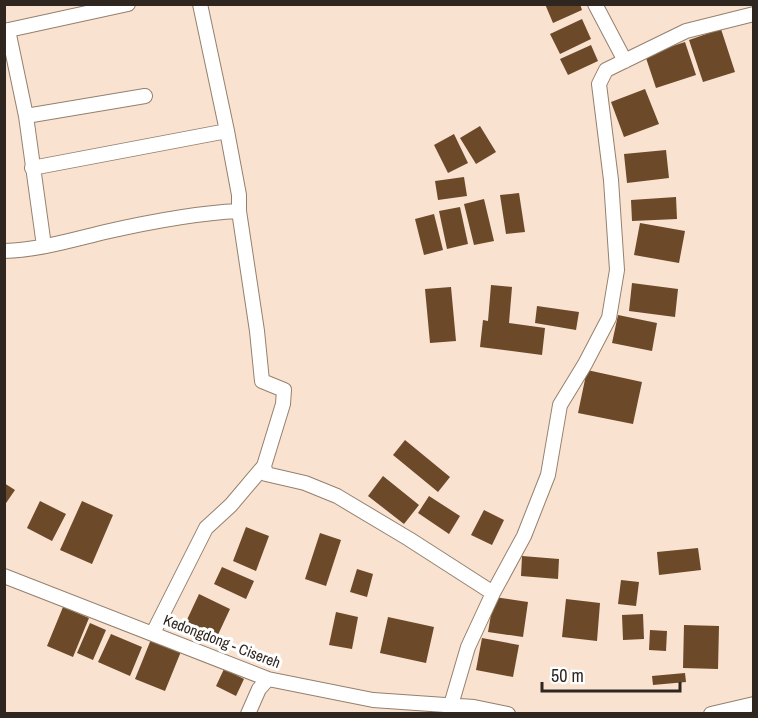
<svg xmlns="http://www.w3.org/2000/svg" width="758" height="718" viewBox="0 0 758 718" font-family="'Archivo Narrow',sans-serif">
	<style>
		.building { fill: #6b4929 }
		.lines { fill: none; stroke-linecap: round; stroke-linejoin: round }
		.street-casing { stroke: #95806e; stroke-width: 16 }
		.street { stroke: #fff; stroke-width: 14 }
		.labels { text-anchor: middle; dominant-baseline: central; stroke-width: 6; stroke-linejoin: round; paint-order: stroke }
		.street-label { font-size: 15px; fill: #2f261f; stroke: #fff }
	</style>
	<rect width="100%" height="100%" fill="#f9e2cf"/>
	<!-- building -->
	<path class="building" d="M 545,4 L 580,4 L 582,10 L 553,23 Z
		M 582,19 L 591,39 L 560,54 L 550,34 Z
		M 721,29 L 735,72 L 703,82 L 689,40 Z
		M 685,42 L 696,75 L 656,88 L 645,55 Z
		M 591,45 L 598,61 L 568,75 L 560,59 Z
		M 645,89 L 659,124 L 624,137 L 611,102 Z
		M 480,126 L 496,152 L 476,164 L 460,138 Z
		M 454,134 L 468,163 L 448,173 L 434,145 Z
		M 666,150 L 669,178 L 627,183 L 624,154 Z
		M 464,177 L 467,196 L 438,200 L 435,181 Z
		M 519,193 L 525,232 L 506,234 L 500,195 Z
		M 676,197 L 677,219 L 632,221 L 631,200 Z
		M 484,199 L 494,241 L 474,245 L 464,204 Z
		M 460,207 L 468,244 L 447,249 L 439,211 Z
		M 434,214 L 443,250 L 424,255 L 415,219 Z
		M 640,223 L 685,231 L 679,263 L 634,255 Z
		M 632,283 L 678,289 L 675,317 L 629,311 Z
		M 491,285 L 512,287 L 509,323 L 545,328 L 542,355 L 480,347 L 483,320 L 488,321 Z
		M 451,287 L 456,341 L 430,343 L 425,289 Z
		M 537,306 L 579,312 L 576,330 L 535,323 Z
		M 618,315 L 657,323 L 652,351 L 612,343 Z
		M 587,370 L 642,382 L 633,424 L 578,413 Z
		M 405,440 L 450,477 L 438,492 L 393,455 Z
		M 383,476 L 419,505 L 404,524 L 368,496 Z
		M 4,483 L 15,490 L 4,506 Z
		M 429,496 L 460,516 L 449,534 L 418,513 Z
		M 40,501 L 66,514 L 52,541 L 27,528 Z
		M 82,501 L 113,515 L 92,564 L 60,550 Z
		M 484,510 L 504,520 L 492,545 L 471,535 Z
		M 246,527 L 269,536 L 256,571 L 233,561 Z
		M 320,533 L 341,540 L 326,586 L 305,579 Z
		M 698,548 L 701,570 L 659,575 L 657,552 Z
		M 522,556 L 559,559 L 558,579 L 521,576 Z
		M 222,567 L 254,581 L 246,599 L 214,584 Z
		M 357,569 L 373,574 L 367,597 L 350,592 Z
		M 621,580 L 639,582 L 636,606 L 618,604 Z
		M 199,594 L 230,609 L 216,639 L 185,624 Z
		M 494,597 L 528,602 L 523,637 L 488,632 Z
		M 566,599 L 600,603 L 597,641 L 562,637 Z
		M 63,607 L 89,618 L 73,657 L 47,646 Z
		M 336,612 L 358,617 L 352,649 L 329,645 Z
		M 643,614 L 644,639 L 623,640 L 622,615 Z
		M 388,617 L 434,627 L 426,663 L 380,653 Z
		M 90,623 L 106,630 L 93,660 L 77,653 Z
		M 684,625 L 719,626 L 718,669 L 683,668 Z
		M 650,630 L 667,631 L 666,651 L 649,650 Z
		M 111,634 L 142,647 L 130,676 L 98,662 Z
		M 152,637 L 182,649 L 165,691 L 135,679 Z
		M 482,638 L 519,645 L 513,677 L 476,670 Z
		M 224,669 L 244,679 L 236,696 L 216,686 Z
		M 685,673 L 686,682 L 653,685 L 652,676 Z"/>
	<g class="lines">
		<defs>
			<path id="street" d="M 595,4 L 625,61
				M 8,30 L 26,116 L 44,246
				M 4,31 L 128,4
				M 26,116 L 145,96
				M 32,168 L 227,131
				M 239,211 L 257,331 L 262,381 L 284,390 L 283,404 L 264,466 L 266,474 L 305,483 L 337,496 L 409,539 L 493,593
				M 4,251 C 39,250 72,240 105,232 C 149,222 194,213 239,211 L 239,195 L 227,131 L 200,4
				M 4,576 L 268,679 L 373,700 L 474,707 L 508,714
				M 153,633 L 206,528 L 231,505 L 264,466
				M 451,705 L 468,647 L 493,593 L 524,536 L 548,475 L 560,405 L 585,364 L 609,318 L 617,270 L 611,180 L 599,84 L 606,70 L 686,31 L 754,14
				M 248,714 L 259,689 L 268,679
				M 711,714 L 754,704"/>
		</defs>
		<!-- street casing -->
		<use href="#street" class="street-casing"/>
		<!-- street -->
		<use href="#street" class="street"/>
	</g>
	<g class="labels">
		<!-- street labels -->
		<g class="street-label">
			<text transform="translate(222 641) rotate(21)">Kedongdong - Cisereh</text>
		</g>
	</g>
	<!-- border -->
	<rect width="758" height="718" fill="none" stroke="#2f261f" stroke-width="12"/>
	<!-- scale -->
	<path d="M542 682v9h138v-9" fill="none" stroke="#2f261f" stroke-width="3"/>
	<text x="551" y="682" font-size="18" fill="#2f261f" stroke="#ffffff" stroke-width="4.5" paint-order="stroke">50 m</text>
</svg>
